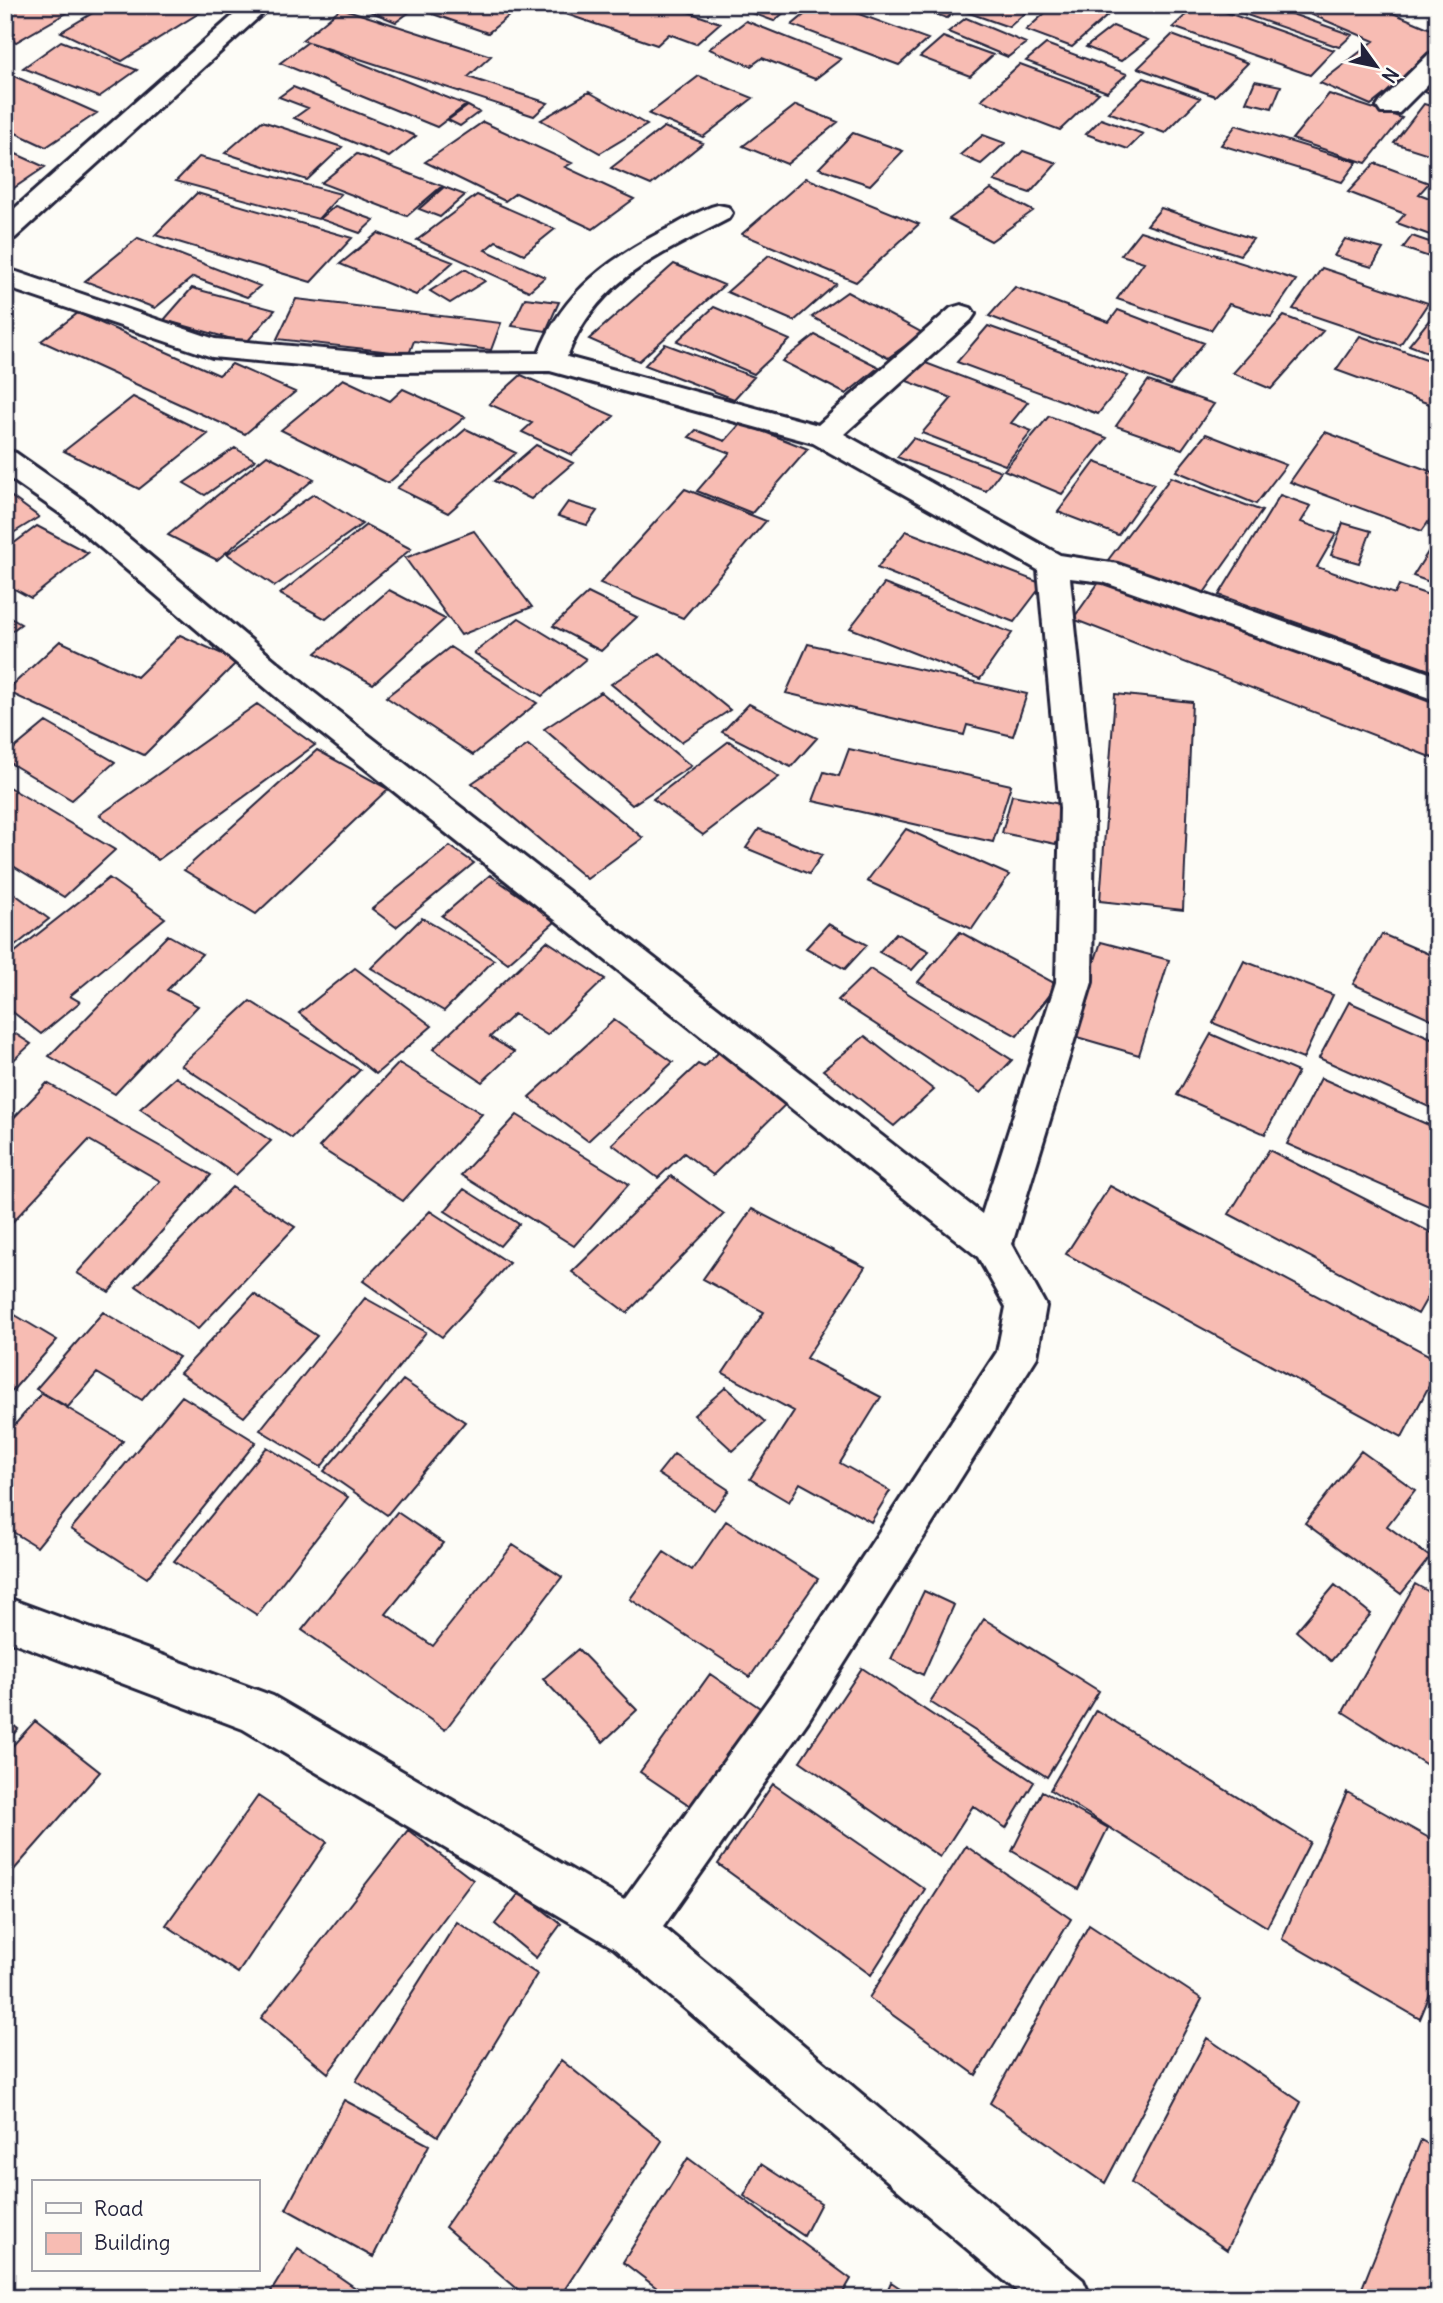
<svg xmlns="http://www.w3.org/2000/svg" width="1443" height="2303" viewBox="0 0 1443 2303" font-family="Delius,sans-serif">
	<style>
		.building { fill: #f7bcb3; stroke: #22223b; stroke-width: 2 }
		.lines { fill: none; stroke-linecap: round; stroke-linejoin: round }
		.street-casing { stroke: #22223b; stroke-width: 6 }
		.secondary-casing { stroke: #22223b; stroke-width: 6 }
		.street { fill: #fdfcf7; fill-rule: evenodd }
		.secondary { fill: #fdfcf7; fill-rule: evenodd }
	</style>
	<rect width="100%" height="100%" fill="#fdfcf7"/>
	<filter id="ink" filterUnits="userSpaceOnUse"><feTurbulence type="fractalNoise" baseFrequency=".0143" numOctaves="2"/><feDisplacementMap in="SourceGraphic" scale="14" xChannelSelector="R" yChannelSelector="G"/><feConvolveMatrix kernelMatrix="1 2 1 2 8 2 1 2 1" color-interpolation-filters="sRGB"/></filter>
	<g filter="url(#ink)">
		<!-- building -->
		<path class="building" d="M 5,5 L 59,5 L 70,11 L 16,42 L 5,35 Z
			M 106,5 L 212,5 L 122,61 L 61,32 Z
			M 355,5 L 419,5 L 396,22 Z
			M 439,5 L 522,5 L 488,33 L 430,13 Z
			M 571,5 L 668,5 L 720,23 L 696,44 L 669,34 L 657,45 L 563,13 Z
			M 730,5 L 793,5 L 774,21 Z
			M 816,5 L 834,5 L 928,39 L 899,65 L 792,25 Z
			M 910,5 L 1034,5 L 1009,27 L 958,9 L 947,18 Z
			M 1054,5 L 1078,5 L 1107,16 L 1072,47 L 1026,30 Z
			M 1196,5 L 1205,5 L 1334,50 L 1310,75 L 1173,27 Z
			M 1218,5 L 1266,5 L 1352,35 L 1339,47 Z
			M 1289,5 L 1374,5 L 1438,32 L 1438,52 L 1371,105 L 1320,83 L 1374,41 Z
			M 341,8 L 491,56 L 468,77 L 548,103 L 534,116 L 302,40 Z
			M 966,18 L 1026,43 L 1008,57 L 948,32 Z
			M 746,21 L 841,59 L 815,79 L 762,58 L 751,66 L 709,49 Z
			M 1113,26 L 1148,40 L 1121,61 L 1086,47 Z
			M 1172,35 L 1248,63 L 1215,96 L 1138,68 Z
			M 943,37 L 993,55 L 970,76 L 920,57 Z
			M 61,41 L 137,70 L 99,97 L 23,68 Z
			M 308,42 L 466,105 L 437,127 L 280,63 Z
			M 1046,44 L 1127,74 L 1107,92 L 1026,61 Z
			M 1020,64 L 1099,93 L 1060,130 L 981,100 Z
			M 5,72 L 97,113 L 46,147 L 5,128 Z
			M 699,76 L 753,98 L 703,137 L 649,114 Z
			M 1438,77 L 1438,96 L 1425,91 Z
			M 1144,78 L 1200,98 L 1165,133 L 1108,112 Z
			M 1255,81 L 1281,86 L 1272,108 L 1246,102 Z
			M 293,87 L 416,136 L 389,157 L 294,118 L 308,108 L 279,97 Z
			M 589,92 L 647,125 L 600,153 L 541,120 Z
			M 1329,94 L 1402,118 L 1366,163 L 1292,139 Z
			M 1424,104 L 1438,108 L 1438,157 L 1394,143 Z
			M 796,105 L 838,122 L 787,164 L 743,146 Z
			M 468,106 L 479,112 L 460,126 L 448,120 Z
			M 1101,119 L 1143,134 L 1128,149 L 1086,134 Z
			M 262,121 L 342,147 L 307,180 L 225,153 Z
			M 483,122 L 572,163 L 565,167 L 634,199 L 593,229 L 516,193 L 505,201 L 425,162 Z
			M 1236,125 L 1357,162 L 1342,182 L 1221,145 Z
			M 664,127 L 703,143 L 651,185 L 611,168 Z
			M 853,133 L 903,151 L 870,185 L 819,168 Z
			M 983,135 L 1005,143 L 981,164 L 960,155 Z
			M 5,149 L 45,167 L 5,194 Z
			M 1023,151 L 1057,163 L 1030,193 L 994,181 Z
			M 357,154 L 442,186 L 407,216 L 321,183 Z
			M 199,157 L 341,194 L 318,219 L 176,181 Z
			M 1375,163 L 1429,183 L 1419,194 L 1438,201 L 1438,238 L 1397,223 L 1405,214 L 1348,192 Z
			M 806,178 L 919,224 L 856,282 L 742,234 Z
			M 444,187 L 465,195 L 440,217 L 419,209 Z
			M 991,189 L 1033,211 L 991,241 L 949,219 Z
			M 197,193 L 352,238 L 311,282 L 155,235 Z
			M 477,195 L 555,229 L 524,254 L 496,241 L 485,250 L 545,277 L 529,291 L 417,240 Z
			M 335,206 L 374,220 L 360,233 L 320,219 Z
			M 1161,208 L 1253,239 L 1240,255 L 1147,225 Z
			M 1140,231 L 1296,280 L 1271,317 L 1229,304 L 1211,330 L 1117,299 L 1144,262 L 1121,255 Z
			M 378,233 L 453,262 L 416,295 L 340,264 Z
			M 1412,236 L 1438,245 L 1438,260 L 1403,248 Z
			M 138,238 L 260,286 L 247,297 L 193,277 L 155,308 L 85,281 Z
			M 1345,239 L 1383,249 L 1372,267 L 1334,256 Z
			M 769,255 L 836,284 L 794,321 L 727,292 Z
			M 674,264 L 724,285 L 639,361 L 589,339 Z
			M 1322,268 L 1428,303 L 1400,345 L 1293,309 Z
			M 465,269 L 485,281 L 450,303 L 430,291 Z
			M 1015,287 L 1109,322 L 1118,310 L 1204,343 L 1170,385 L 989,316 Z
			M 192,288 L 275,310 L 246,343 L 164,320 Z
			M 847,292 L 923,333 L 888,358 L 812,317 Z
			M 525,298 L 559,302 L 546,331 L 512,326 Z
			M 296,299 L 501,323 L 491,350 L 414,341 L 409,354 L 277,339 Z
			M 714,307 L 790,340 L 754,374 L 677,341 Z
			M 1438,309 L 1438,356 L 1409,345 Z
			M 78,313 L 219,375 L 232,364 L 295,392 L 245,434 L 41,341 Z
			M 1284,316 L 1323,331 L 1271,389 L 1233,373 Z
			M 988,326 L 1128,376 L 1098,414 L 957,362 Z
			M 815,335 L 879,367 L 846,394 L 782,361 Z
			M 1360,336 L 1438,363 L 1435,406 L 1336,370 Z
			M 665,344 L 754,377 L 734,399 L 645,365 Z
			M 923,362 L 1028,402 L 1011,423 L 1032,431 L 1005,465 L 922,433 L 952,398 L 907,381 Z
			M 521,375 L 614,416 L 572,455 L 522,432 L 532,423 L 489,404 Z
			M 343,379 L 390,401 L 403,389 L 465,417 L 388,483 L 281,430 Z
			M 1148,381 L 1214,404 L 1182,449 L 1116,426 Z
			M 133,397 L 208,434 L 139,489 L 64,451 Z
			M 1049,416 L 1107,438 L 1062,494 L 1004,470 Z
			M 741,423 L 808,449 L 752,513 L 697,491 L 730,453 L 689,437 L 696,430 L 725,441 Z
			M 466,429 L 516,453 L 448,513 L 397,488 Z
			M 1325,432 L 1438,474 L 1438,508 L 1422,531 L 1290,482 Z
			M 1206,434 L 1286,465 L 1256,504 L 1176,471 Z
			M 913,438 L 1001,471 L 986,491 L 897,457 Z
			M 536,445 L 573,463 L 531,499 L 494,481 Z
			M 235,448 L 255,460 L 205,495 L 184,483 Z
			M 267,455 L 314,479 L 217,560 L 168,535 Z
			M 1095,462 L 1154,484 L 1118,535 L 1058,512 Z
			M 1171,477 L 1262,511 L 1201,597 L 1108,560 Z
			M 685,489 L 766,521 L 683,618 L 600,583 Z
			M 5,492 L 39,517 L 5,538 Z
			M 314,494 L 362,524 L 275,586 L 227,554 Z
			M 1280,495 L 1311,506 L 1301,522 L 1336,534 L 1317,567 L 1395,594 L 1399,585 L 1438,598 L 1438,661 L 1432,671 L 1219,595 Z
			M 568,502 L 597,511 L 587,525 L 558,516 Z
			M 1343,523 L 1371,531 L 1359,563 L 1331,555 Z
			M 366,525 L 411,549 L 326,619 L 280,594 Z
			M 37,526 L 88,553 L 31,598 L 5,584 L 5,550 Z
			M 474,531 L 532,607 L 461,635 L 405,558 Z
			M 906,531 L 1043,584 L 1014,622 L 877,568 Z
			M 1438,536 L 1438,585 L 1413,576 Z
			M 1102,578 L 1438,705 L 1438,760 L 1073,619 Z
			M 884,584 L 1012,633 L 980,679 L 850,628 Z
			M 389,590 L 445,619 L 373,684 L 316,653 Z
			M 588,593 L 637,617 L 601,651 L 553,626 Z
			M 5,615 L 21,624 L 5,636 Z
			M 519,618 L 586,659 L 542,696 L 474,653 Z
			M 180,635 L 238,661 L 144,755 L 6,691 L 60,641 L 137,677 Z
			M 808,644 L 1027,694 L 1013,736 L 967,725 L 964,735 L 786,693 Z
			M 450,647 L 537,703 L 473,755 L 386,697 Z
			M 660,653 L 730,710 L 681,742 L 611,684 Z
			M 601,692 L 691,766 L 632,805 L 544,729 Z
			M 1115,694 L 1192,702 L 1183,910 L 1100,901 Z
			M 257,704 L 315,745 L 158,860 L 100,815 Z
			M 749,704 L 817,738 L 791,767 L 722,732 Z
			M 46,722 L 115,762 L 72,800 L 5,760 L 5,756 Z
			M 729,741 L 779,777 L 703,835 L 653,799 Z
			M 528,745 L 643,838 L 587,879 L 472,783 Z
			M 849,749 L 1011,785 L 993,842 L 813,801 L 824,772 L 839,776 Z
			M 317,750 L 388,789 L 256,914 L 184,870 Z
			M 7,786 L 115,850 L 64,897 L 5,861 Z
			M 1012,795 L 1066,805 L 1056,844 L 1002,833 Z
			M 759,829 L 822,855 L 809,874 L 746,848 Z
			M 906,829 L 1009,875 L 972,929 L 867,881 Z
			M 450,846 L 474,863 L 396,927 L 372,909 Z
			M 490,875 L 556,921 L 508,963 L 442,916 Z
			M 109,878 L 165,918 L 70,996 L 80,1002 L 41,1034 L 5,1006 L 5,960 Z
			M 5,887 L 49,919 L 5,954 Z
			M 422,918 L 494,960 L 444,1011 L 371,968 Z
			M 828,924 L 867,945 L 845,969 L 806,948 Z
			M 960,932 L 1058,985 L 1017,1036 L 918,982 Z
			M 896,933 L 929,951 L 912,970 L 879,952 Z
			M 1382,934 L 1438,958 L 1438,1022 L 1353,984 Z
			M 168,935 L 202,954 L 167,990 L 198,1006 L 115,1094 L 49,1056 Z
			M 547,941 L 605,979 L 547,1035 L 514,1014 L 490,1037 L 514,1052 L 482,1082 L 433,1049 Z
			M 1101,942 L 1169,960 L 1139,1055 L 1070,1035 Z
			M 1244,961 L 1333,995 L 1303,1059 L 1213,1023 Z
			M 355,968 L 432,1026 L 376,1074 L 299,1013 Z
			M 870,969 L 1012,1060 L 981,1093 L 838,1000 Z
			M 250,1001 L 360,1070 L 292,1138 L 181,1065 Z
			M 1349,1002 L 1438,1041 L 1438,1111 L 1319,1058 Z
			M 614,1020 L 673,1062 L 588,1141 L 529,1097 Z
			M 5,1027 L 31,1044 L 5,1068 Z
			M 1211,1034 L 1298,1072 L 1265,1134 L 1177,1095 Z
			M 865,1036 L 934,1090 L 894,1126 L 823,1070 Z
			M 719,1052 L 789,1101 L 713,1175 L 684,1153 L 658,1178 L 612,1144 L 698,1064 L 704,1067 Z
			M 399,1063 L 482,1114 L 403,1201 L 319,1147 Z
			M 176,1077 L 271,1141 L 236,1175 L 140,1109 Z
			M 1321,1078 L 1438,1129 L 1438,1210 L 1287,1144 Z
			M 47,1083 L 211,1175 L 109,1292 L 77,1273 L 160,1181 L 89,1140 L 5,1230 L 5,1127 Z
			M 517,1115 L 629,1184 L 574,1246 L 461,1175 Z
			M 1269,1150 L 1438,1236 L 1438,1279 L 1418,1314 L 1229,1214 Z
			M 671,1176 L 724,1214 L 627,1313 L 572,1272 Z
			M 1110,1186 L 1438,1360 L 1438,1369 L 1402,1437 L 1066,1254 Z
			M 232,1187 L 295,1227 L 198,1329 L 136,1286 Z
			M 464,1189 L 519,1224 L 500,1246 L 445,1211 Z
			M 752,1209 L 865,1267 L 806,1358 L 881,1397 L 840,1463 L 890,1491 L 871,1522 L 800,1483 L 789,1502 L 750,1479 L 794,1411 L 723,1373 L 764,1312 L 703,1279 Z
			M 430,1211 L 509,1263 L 442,1337 L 363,1281 Z
			M 254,1294 L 317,1336 L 244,1417 L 180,1373 Z
			M 365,1298 L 426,1332 L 321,1467 L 260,1430 Z
			M 5,1309 L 57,1340 L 5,1399 Z
			M 103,1312 L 179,1357 L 142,1400 L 97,1373 L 68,1407 L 36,1389 Z
			M 403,1380 L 465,1422 L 387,1515 L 324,1471 Z
			M 726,1387 L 765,1422 L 733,1451 L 694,1415 Z
			M 42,1393 L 123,1441 L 37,1547 L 5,1527 L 5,1436 Z
			M 182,1396 L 256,1442 L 147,1578 L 71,1529 Z
			M 267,1447 L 348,1497 L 257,1615 L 174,1561 Z
			M 1361,1451 L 1415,1490 L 1387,1526 L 1430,1557 L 1401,1594 L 1305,1523 Z
			M 674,1454 L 729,1490 L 714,1510 L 658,1474 Z
			M 397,1512 L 443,1543 L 386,1614 L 433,1646 L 513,1545 L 562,1577 L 445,1730 L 302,1630 Z
			M 726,1521 L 818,1579 L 750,1677 L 630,1599 L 664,1552 L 692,1570 Z
			M 1415,1584 L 1438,1597 L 1438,1772 L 1343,1712 Z
			M 1335,1585 L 1371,1614 L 1331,1661 L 1296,1631 Z
			M 924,1591 L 954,1605 L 923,1675 L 891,1659 Z
			M 984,1619 L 1099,1691 L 1047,1777 L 930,1702 Z
			M 578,1649 L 637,1710 L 603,1742 L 543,1679 Z
			M 862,1668 L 1034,1782 L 1006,1828 L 973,1806 L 940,1857 L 800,1761 Z
			M 710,1674 L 766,1712 L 698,1811 L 640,1772 Z
			M 1096,1710 L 1310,1842 L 1267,1927 L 1050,1790 Z
			M 5,1719 L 18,1729 L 5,1744 Z
			M 35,1721 L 100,1772 L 5,1880 L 5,1754 Z
			M 773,1784 L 925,1889 L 871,1975 L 718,1864 Z
			M 1042,1791 L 1108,1828 L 1078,1889 L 1012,1851 Z
			M 1347,1792 L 1438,1843 L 1438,1975 L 1420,2019 L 1282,1939 Z
			M 258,1796 L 327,1842 L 238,1973 L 166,1925 Z
			M 408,1830 L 473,1880 L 328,2073 L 261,2018 Z
			M 966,1846 L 1071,1919 L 976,2075 L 869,1998 Z
			M 520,1892 L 561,1924 L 536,1958 L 495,1924 Z
			M 457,1922 L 537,1974 L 438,2136 L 356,2081 Z
			M 1089,1925 L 1202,1999 L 1105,2183 L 990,2103 Z
			M 1207,2038 L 1301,2102 L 1227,2250 L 1131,2183 Z
			M 561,2060 L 662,2141 L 559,2298 L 528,2298 L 445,2227 Z
			M 344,2100 L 429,2145 L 373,2257 L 286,2209 Z
			M 1421,2140 L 1438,2150 L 1438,2298 L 1358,2298 Z
			M 688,2158 L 851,2279 L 840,2298 L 670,2298 L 623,2262 Z
			M 761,2164 L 821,2203 L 804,2236 L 744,2196 Z
			M 298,2248 L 370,2298 L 267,2298 Z
			M 891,2282 L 915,2298 L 884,2298 Z"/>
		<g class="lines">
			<defs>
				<path id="street" d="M 1438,51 L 1438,74 L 1399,113 L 1381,113 L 1377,107 L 1381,101 L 1429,54 Z
					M 718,205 L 728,207 L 732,213 L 728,219 C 659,255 596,280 567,357 L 818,425 L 951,308 L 961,305 L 971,308 L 975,314 L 971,320 L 844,434 L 1060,555 L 1118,564 L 1438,676 L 1438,701 L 1103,582 L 1070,578 L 1094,808 L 1092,982 L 1012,1244 L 1046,1306 L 1037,1357 L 808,1721 L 663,1927 L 1083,2280 L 1091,2298 L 1025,2298 L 614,1948 L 243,1729 L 5,1639 L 5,1597 L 273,1696 L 624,1900 L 776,1689 L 997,1352 L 1006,1307 L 978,1257 L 288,707 L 61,514 L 5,475 L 5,450 L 16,453 L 83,500 L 312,691 L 982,1214 L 1056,982 L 1060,808 L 1038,570 L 813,443 L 550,371 L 377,372 L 212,357 L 5,287 L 5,268 L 215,339 L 377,354 L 539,353 C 563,291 612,257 669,228 C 685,220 701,209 718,205 Z"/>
				<path id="secondary" d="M 245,5 L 272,5 L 15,238 L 5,240 L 5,217 Z"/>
			</defs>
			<!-- street casing -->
			<use href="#street" class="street-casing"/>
			<!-- secondary casing -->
			<use href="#secondary" class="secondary-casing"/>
			<!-- street -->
			<use href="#street" class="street"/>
			<!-- secondary -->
			<use href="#secondary" class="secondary"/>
		</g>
	</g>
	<!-- margin -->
	<rect width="1443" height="2303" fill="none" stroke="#fdfcf7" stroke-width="28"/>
	<rect x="14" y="14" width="1415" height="2275" fill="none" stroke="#22223b" stroke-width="2.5" filter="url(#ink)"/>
	<!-- legend -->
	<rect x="32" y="2180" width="228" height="91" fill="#fdfcf7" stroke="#a5a5ac" stroke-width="2"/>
	<rect x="46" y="2203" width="35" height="10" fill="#fdfcf7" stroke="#a5a5ac" stroke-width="2"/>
	<text x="94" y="2216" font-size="21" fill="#22223b">Road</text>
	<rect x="46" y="2233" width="35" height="21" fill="#f7bcb3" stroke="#a5a5ac" stroke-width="2"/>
	<text x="94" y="2250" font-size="21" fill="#22223b">Building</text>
	<!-- north arrow -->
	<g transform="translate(1376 66) rotate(123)" stroke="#fdfcf7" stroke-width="5" paint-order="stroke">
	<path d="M0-5L12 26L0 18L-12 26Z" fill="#22223b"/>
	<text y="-10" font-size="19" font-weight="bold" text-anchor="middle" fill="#22223b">N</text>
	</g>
</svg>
